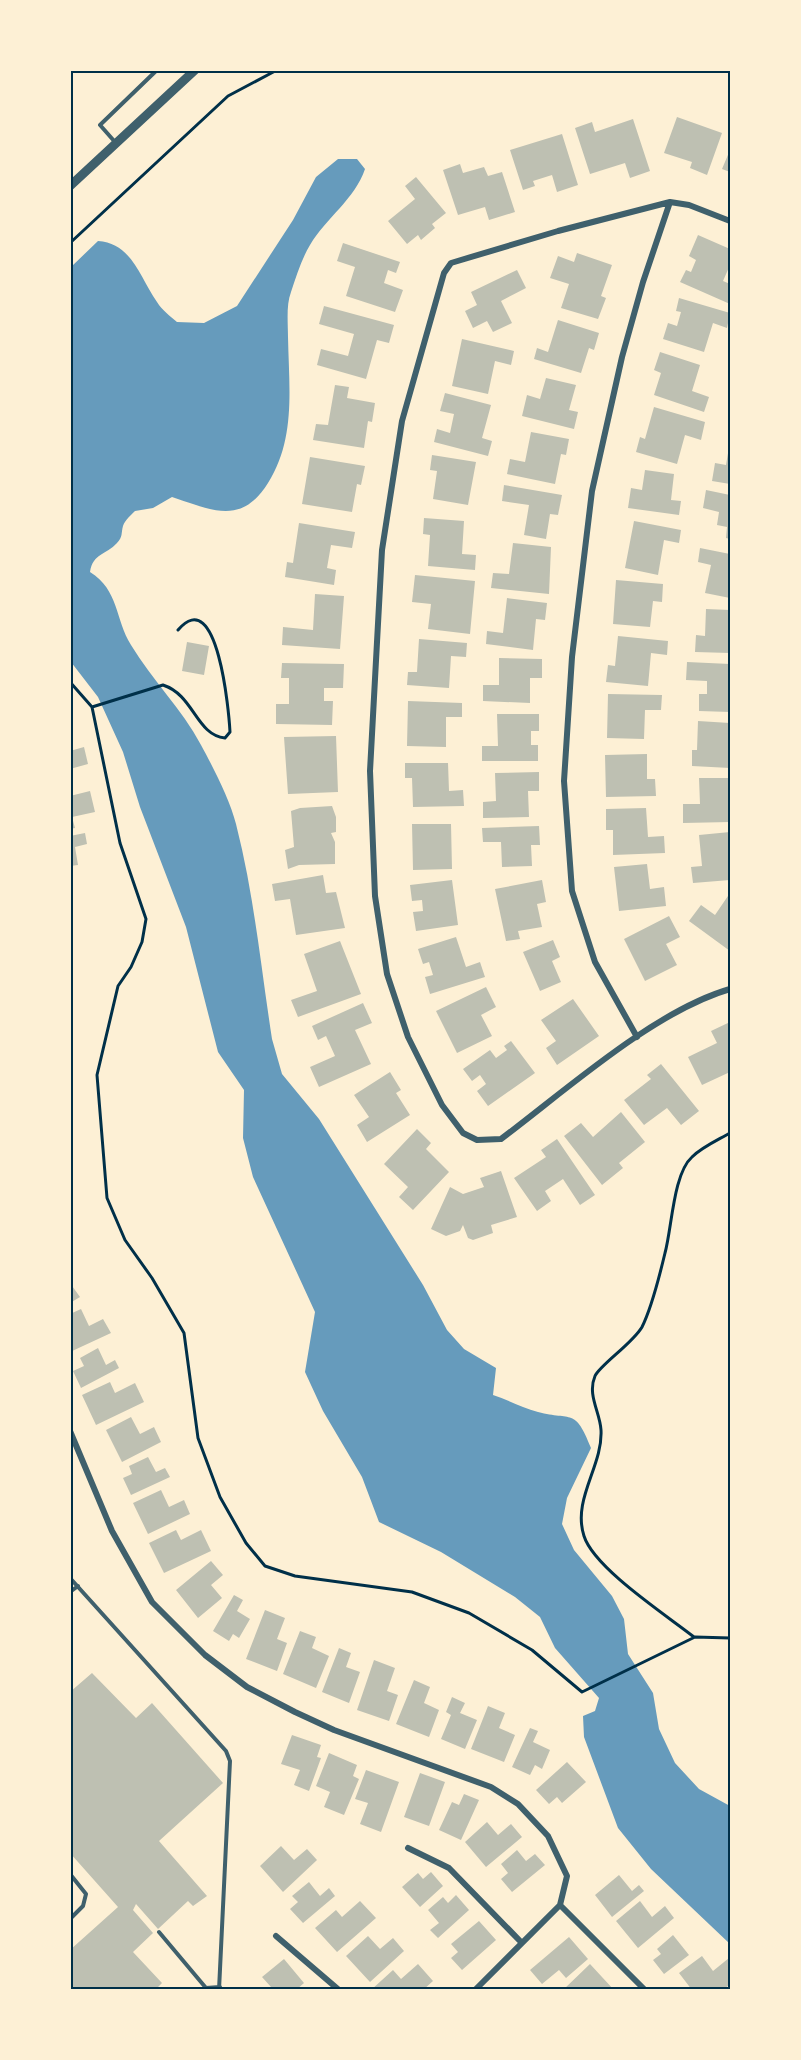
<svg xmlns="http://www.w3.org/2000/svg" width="801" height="2060" viewBox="0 0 801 2060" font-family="Raleway,sans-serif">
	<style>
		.water { fill: #669bbc }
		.building { fill: #bec0b2 }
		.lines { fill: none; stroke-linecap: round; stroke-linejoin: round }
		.path { stroke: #003049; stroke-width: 3 }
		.service { stroke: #3f606c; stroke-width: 4 }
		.minor { stroke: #3f606c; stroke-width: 6 }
		.tertiary { stroke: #3f606c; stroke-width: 9 }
		.neatline { fill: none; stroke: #003049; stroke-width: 2 }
	</style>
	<rect width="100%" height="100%" fill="#fdf0d5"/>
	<!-- water -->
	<path class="water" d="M 338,159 L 357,159 L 365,169 C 355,199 326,218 310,245 C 302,258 296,277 291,292 C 286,305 288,323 288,337 C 289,388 296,439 268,483 C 241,526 212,510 172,497 L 153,508 L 135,511 C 131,515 125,520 123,526 C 121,533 123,537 117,543 C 106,555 93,553 90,572 C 119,590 115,619 131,645 C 152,680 182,709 201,745 C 213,767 230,800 236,824 C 254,894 261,968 272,1039 L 282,1074 L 319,1119 L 423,1285 L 447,1330 L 464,1349 L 496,1368 L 493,1395 C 508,1400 523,1408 538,1412 C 572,1421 575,1407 591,1448 L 567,1498 L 562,1524 L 574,1550 L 612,1596 L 624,1619 L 628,1654 L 653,1693 L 659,1729 L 675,1763 L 699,1789 L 730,1806 L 730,1944 L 651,1869 L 618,1828 L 584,1737 L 583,1716 L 595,1711 L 599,1698 L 555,1648 L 540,1617 L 515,1597 L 441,1552 L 379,1522 L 362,1477 L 323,1411 L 305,1372 L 315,1312 L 253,1177 L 243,1138 L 244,1090 L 218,1052 L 186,927 L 140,807 L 123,752 L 98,697 L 71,662 L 71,267 L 98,241 C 132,243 140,278 157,302 C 162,310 170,316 177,322 L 204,323 L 237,306 L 293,220 L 316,177 Z"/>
	<!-- building -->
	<path class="building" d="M 677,117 L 722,133 L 707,175 L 690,168 L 692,162 L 664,153 Z
		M 633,119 L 650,171 L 630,178 L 625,163 L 590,174 L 575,128 L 592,122 L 595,132 Z
		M 562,134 L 578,185 L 557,192 L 552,175 L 533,181 L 535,186 L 523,190 L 510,150 Z
		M 730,150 L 730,172 L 722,169 Z
		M 460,164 L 463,173 L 484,167 L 488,176 L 502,172 L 515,212 L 489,220 L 485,207 L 458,215 L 443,170 Z
		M 416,177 L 446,213 L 432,224 L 435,228 L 421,240 L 418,235 L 407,244 L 388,221 L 415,199 L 405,186 Z
		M 698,235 L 730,249 L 730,265 L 723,281 L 730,284 L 730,304 L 680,282 L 686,270 L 691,272 L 696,260 L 689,256 Z
		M 343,243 L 400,262 L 396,273 L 388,270 L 384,283 L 403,290 L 395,312 L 346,296 L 355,267 L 337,261 Z
		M 577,253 L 612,265 L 601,296 L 606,298 L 598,319 L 561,308 L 569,284 L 550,278 L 558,256 L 574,262 Z
		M 517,270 L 526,288 L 501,301 L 512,323 L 493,332 L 487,321 L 473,328 L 465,311 L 477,305 L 471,292 Z
		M 679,298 L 730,313 L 727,328 L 713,323 L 704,352 L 663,339 L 668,323 L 677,326 L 681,312 L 676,311 Z
		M 324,306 L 394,325 L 389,343 L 377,340 L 366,379 L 317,365 L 321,349 L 348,356 L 354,334 L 319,324 Z
		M 558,320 L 599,333 L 594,350 L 589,348 L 581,373 L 534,359 L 537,348 L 548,352 Z
		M 462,339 L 514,351 L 511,365 L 495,361 L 488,394 L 452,386 Z
		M 660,352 L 700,365 L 692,391 L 709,397 L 704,412 L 654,395 L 661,373 L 654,370 Z
		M 546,378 L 576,385 L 569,410 L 578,412 L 574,429 L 522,416 L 527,395 L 540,399 Z
		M 335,385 L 349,387 L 347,398 L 375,403 L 372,422 L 368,421 L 364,448 L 313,440 L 316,424 L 328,425 Z
		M 445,393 L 491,405 L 482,438 L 492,441 L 488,456 L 434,442 L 437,429 L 450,433 L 454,414 L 440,411 Z
		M 654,407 L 705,422 L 701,440 L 685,435 L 677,464 L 636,452 L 640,437 L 645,439 Z
		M 531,432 L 569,439 L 566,455 L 561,454 L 555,484 L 507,474 L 510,459 L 525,462 Z
		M 729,447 L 730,484 L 712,481 L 715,463 L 726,465 Z
		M 432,455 L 476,462 L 468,505 L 433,499 L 437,471 L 430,470 Z
		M 310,457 L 365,466 L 361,485 L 357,484 L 352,512 L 302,504 Z
		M 645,470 L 674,474 L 671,500 L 681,501 L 679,515 L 628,508 L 631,488 L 642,490 Z
		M 504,485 L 562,495 L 558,515 L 550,514 L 546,539 L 524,535 L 529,505 L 502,501 Z
		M 706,490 L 730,495 L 730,539 L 726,538 L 727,527 L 717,525 L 719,512 L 703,508 Z
		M 424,518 L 464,521 L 462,554 L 476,555 L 475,570 L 428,566 L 430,535 L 423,534 Z
		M 634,521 L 681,530 L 679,543 L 664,540 L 658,575 L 625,568 Z
		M 299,523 L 355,532 L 352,548 L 331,545 L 327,568 L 336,570 L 334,585 L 285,577 L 287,562 L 293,563 Z
		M 513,543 L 551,547 L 549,594 L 491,588 L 493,573 L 509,574 Z
		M 700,548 L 730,554 L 730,598 L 705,593 L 711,565 L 698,562 Z
		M 415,575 L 475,581 L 470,634 L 428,629 L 431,604 L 412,602 Z
		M 616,580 L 663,584 L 662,602 L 653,601 L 650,627 L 613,624 Z
		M 315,594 L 344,596 L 340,649 L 282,645 L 283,627 L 313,630 Z
		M 507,598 L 547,603 L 545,620 L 536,619 L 533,650 L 486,644 L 487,631 L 503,633 Z
		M 706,609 L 730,610 L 730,653 L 695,652 L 696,635 L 705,636 Z
		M 618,636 L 668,641 L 667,655 L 651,653 L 648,686 L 606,682 L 608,665 L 615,666 Z
		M 419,639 L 467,643 L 466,657 L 451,656 L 449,688 L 407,685 L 408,672 L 417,672 Z
		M 187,642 L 209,646 L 204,675 L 182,671 Z
		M 499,658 L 542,659 L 542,678 L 530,678 L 530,703 L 483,701 L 483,685 L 499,685 Z
		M 687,662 L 730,664 L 730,712 L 699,711 L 699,694 L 707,694 L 707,681 L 686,680 Z
		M 282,663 L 344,664 L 343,688 L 324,688 L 324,701 L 333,701 L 332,725 L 276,724 L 276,704 L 289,704 L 289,678 L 281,678 Z
		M 608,694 L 662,695 L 661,710 L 645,710 L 644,739 L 607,738 Z
		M 408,701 L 462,703 L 462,717 L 446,717 L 446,747 L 407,746 Z
		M 497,714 L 539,714 L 539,731 L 531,731 L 531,745 L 538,745 L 538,761 L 482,761 L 482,746 L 498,746 Z
		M 698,721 L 730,723 L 730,768 L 692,766 L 692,750 L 697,750 Z
		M 336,736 L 338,792 L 288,794 L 284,737 Z
		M 84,747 L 88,764 L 70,769 L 70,751 Z
		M 647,754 L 647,779 L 655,779 L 656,796 L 606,797 L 605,755 Z
		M 405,763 L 448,763 L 449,791 L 463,790 L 464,806 L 413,807 L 412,778 L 405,778 Z
		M 539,772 L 539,791 L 528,791 L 529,817 L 483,818 L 483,802 L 496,801 L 495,773 Z
		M 699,778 L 730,778 L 730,822 L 683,823 L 683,804 L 700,804 Z
		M 90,791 L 95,812 L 72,817 L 75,828 L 70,829 L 70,796 Z
		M 332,806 L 336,817 L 336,832 L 331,833 L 335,842 L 335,864 L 299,865 L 288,869 L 285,850 L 294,847 L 291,811 L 300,808 Z
		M 646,808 L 648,837 L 664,836 L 665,853 L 613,855 L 613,830 L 606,830 L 606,809 Z
		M 412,824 L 451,824 L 452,869 L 413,870 Z
		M 539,826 L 540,845 L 531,845 L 532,866 L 502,867 L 501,842 L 483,842 L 482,828 Z
		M 730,832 L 730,880 L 693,883 L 691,867 L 702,866 L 699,835 Z
		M 85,833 L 87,844 L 75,847 L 78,865 L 70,866 L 70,836 Z
		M 647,864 L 650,889 L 664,887 L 666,906 L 619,911 L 614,867 Z
		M 323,875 L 326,893 L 336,892 L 345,928 L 296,935 L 290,899 L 275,901 L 272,884 Z
		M 452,880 L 458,925 L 416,931 L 413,912 L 423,911 L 422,900 L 412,901 L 410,885 Z
		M 542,880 L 546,902 L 537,904 L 542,927 L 518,931 L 520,939 L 506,941 L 495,889 Z
		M 730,893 L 730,951 L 689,921 L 701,905 L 715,915 Z
		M 669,916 L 680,937 L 666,944 L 677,965 L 645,981 L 624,939 Z
		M 456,937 L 466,967 L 480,962 L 485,977 L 430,994 L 425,977 L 433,975 L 429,962 L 423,964 L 418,949 Z
		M 553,940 L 560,957 L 552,961 L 561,982 L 540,991 L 523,952 Z
		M 340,941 L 361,994 L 298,1017 L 291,1000 L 317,991 L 304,954 Z
		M 486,987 L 496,1007 L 481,1015 L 492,1036 L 457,1053 L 436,1011 Z
		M 573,999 L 599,1036 L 557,1065 L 546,1048 L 556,1041 L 541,1020 Z
		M 363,1003 L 372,1023 L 355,1030 L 371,1064 L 319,1087 L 310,1067 L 335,1056 L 326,1036 L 318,1040 L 312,1026 Z
		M 730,1022 L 730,1072 L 702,1085 L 688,1057 L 717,1043 L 711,1031 Z
		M 511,1041 L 535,1073 L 488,1106 L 477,1091 L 486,1084 L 480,1075 L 472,1081 L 463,1069 L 490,1050 L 496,1058 L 507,1050 L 504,1046 Z
		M 661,1064 L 699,1111 L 681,1125 L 667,1108 L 644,1125 L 624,1100 L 651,1079 L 647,1075 Z
		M 390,1072 L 401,1090 L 396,1093 L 410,1115 L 367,1142 L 357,1125 L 369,1117 L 354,1095 Z
		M 621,1112 L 645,1142 L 619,1163 L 623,1168 L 602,1185 L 564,1136 L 581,1123 L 593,1137 Z
		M 417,1129 L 431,1143 L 426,1149 L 449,1172 L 413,1210 L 399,1197 L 408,1187 L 384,1164 Z
		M 557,1139 L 595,1195 L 580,1205 L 563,1179 L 545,1191 L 551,1201 L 537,1211 L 514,1178 L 546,1157 L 541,1150 Z
		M 501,1171 L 517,1217 L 491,1225 L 493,1233 L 473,1240 L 468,1238 L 463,1225 L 460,1231 L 446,1236 L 431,1229 L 450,1187 L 463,1194 L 484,1187 L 480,1178 Z
		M 70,1283 L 80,1297 L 70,1303 Z
		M 81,1309 L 89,1326 L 103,1319 L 111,1333 L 70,1352 L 70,1314 Z
		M 98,1348 L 106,1365 L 115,1360 L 119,1368 L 81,1388 L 73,1371 L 84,1366 L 80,1358 Z
		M 110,1382 L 115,1393 L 135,1383 L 144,1402 L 96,1425 L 82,1395 Z
		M 131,1417 L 140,1434 L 154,1427 L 161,1442 L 122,1462 L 106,1430 Z
		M 148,1457 L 156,1472 L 165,1468 L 170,1477 L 131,1495 L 123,1478 L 132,1474 L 129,1466 Z
		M 161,1490 L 169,1507 L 184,1500 L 190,1514 L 148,1534 L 133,1503 Z
		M 176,1530 L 181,1540 L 201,1530 L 211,1551 L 164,1573 L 149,1543 Z
		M 211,1561 L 223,1575 L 211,1585 L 222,1598 L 198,1618 L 176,1590 Z
		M 234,1595 L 243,1600 L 237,1611 L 250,1619 L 239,1638 L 233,1634 L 229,1641 L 213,1631 Z
		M 265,1610 L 285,1618 L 277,1639 L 287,1643 L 277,1671 L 246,1659 Z
		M 300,1631 L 316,1637 L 312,1648 L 329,1656 L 316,1688 L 283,1674 Z
		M 339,1648 L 351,1653 L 346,1667 L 360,1672 L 349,1703 L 322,1692 Z
		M 374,1660 L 395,1668 L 387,1691 L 398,1695 L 389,1721 L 357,1710 Z
		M 92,1673 L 136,1718 L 152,1703 L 223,1783 L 159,1841 L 207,1896 L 193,1906 L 188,1901 L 158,1929 L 136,1904 L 133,1910 L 153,1933 L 133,1952 L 162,1983 L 155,1990 L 70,1990 L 70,1950 L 118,1907 L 70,1853 L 70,1692 Z
		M 414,1680 L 430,1687 L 424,1703 L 439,1710 L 429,1737 L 396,1724 Z
		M 452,1697 L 465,1703 L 460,1713 L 477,1720 L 465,1749 L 441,1739 L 451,1715 L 446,1712 Z
		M 488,1706 L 505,1713 L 499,1728 L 515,1735 L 504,1762 L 471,1749 Z
		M 530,1728 L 538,1731 L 533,1742 L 550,1750 L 542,1769 L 535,1765 L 530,1775 L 512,1767 Z
		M 292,1735 L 321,1745 L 317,1757 L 321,1758 L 309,1791 L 294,1785 L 300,1770 L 281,1764 Z
		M 329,1753 L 357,1765 L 353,1776 L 359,1779 L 344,1815 L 324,1807 L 330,1792 L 316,1786 Z
		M 567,1762 L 586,1782 L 562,1803 L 557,1797 L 549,1804 L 536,1790 Z
		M 366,1770 L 399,1782 L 381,1832 L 360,1824 L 368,1803 L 355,1799 Z
		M 420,1773 L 445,1782 L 429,1826 L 404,1817 Z
		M 464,1794 L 479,1800 L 461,1840 L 439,1830 L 452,1802 L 459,1805 Z
		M 487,1822 L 498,1835 L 511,1824 L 522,1837 L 486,1867 L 465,1842 Z
		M 281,1846 L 294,1860 L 307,1849 L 317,1860 L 283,1892 L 260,1866 Z
		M 517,1850 L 526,1861 L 535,1854 L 545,1865 L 512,1892 L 501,1879 L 508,1873 L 501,1864 Z
		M 431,1872 L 443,1886 L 420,1907 L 402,1887 L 418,1873 L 423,1879 Z
		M 619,1875 L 632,1891 L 639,1885 L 644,1891 L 612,1917 L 595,1895 Z
		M 309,1882 L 320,1896 L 329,1888 L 335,1896 L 303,1923 L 290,1909 L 298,1902 L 292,1896 Z
		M 456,1895 L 469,1910 L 438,1938 L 430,1930 L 439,1923 L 428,1910 L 443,1897 L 448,1903 Z
		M 360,1901 L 376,1918 L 337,1952 L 315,1928 L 336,1910 L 342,1917 Z
		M 640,1901 L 652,1917 L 665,1906 L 674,1918 L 638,1948 L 616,1921 Z
		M 479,1921 L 496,1940 L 462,1970 L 451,1958 L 458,1952 L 451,1944 Z
		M 673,1935 L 689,1955 L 664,1974 L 653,1960 L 661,1954 L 657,1949 Z
		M 368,1936 L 380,1949 L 393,1938 L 404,1951 L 370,1982 L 346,1956 Z
		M 569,1937 L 588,1959 L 566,1978 L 559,1970 L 542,1984 L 530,1970 Z
		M 702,1956 L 713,1971 L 729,1958 L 730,1984 L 723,1990 L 692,1990 L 679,1973 Z
		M 284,1959 L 304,1983 L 296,1990 L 268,1990 L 271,1987 L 262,1977 Z
		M 418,1964 L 433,1981 L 423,1990 L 371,1990 L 393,1970 L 401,1979 Z
		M 590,1964 L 614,1990 L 563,1990 Z"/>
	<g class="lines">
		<!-- path -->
		<path class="path" d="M 70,243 L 228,96 L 277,70
			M 70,682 L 92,707 L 120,843 L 146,919 L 142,942 L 131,967 L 118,986 L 97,1075 L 107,1198 L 125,1240 L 152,1278 L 184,1333 L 198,1438 L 220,1497 L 246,1543 L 265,1566 L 295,1576 L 412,1592 L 469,1613 L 532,1650 L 582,1692 L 695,1637 L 730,1638
			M 92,707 L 163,685 C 194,695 196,735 225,738 L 230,732 C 229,713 218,583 178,630
			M 694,1637 C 666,1615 594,1568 584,1536 C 572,1499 603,1466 601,1430 C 600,1412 587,1395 595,1376 C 600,1365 633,1343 642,1327 C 652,1307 660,1274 665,1253 C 672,1228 673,1174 692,1157 C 702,1147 718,1140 730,1133"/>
		<!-- service -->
		<path class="service" d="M 115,142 L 100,125 L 157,70
			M 70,1578 L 226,1751 L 230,1761 L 219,1990
			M 70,1592 L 78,1586
			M 70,1874 L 86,1894 L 83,1906 L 70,1919
			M 159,1932 L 206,1988 L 204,1990
			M 206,1988 L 220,1987"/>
		<!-- minor -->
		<path class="minor" d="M 730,221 L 689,205 L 670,202 L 558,231 L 451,263 L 444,273 L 402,421 L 382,550 L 370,771 L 375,896 L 387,974 L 408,1037 L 442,1105 L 463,1133 L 477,1140 L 501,1139 C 565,1091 654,1011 730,989
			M 637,1037 L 595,962 L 572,891 L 564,781 L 572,657 L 592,491 L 622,357 L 643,282 L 670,202
			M 70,1431 L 112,1531 L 152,1602 L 205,1655 L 247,1687 L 295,1712 L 334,1730 L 491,1787 L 518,1804 L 548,1836 L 567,1876 L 560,1905 L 475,1990
			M 408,1848 L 449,1868 L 521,1942
			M 560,1905 L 645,1990
			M 276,1936 L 339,1990"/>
		<!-- tertiary -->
		<path class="tertiary" d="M 70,186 L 195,70"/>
	</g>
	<!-- border -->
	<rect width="801" height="2060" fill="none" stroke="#fdf0d5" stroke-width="144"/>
	<rect x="72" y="72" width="657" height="1916" class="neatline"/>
</svg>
